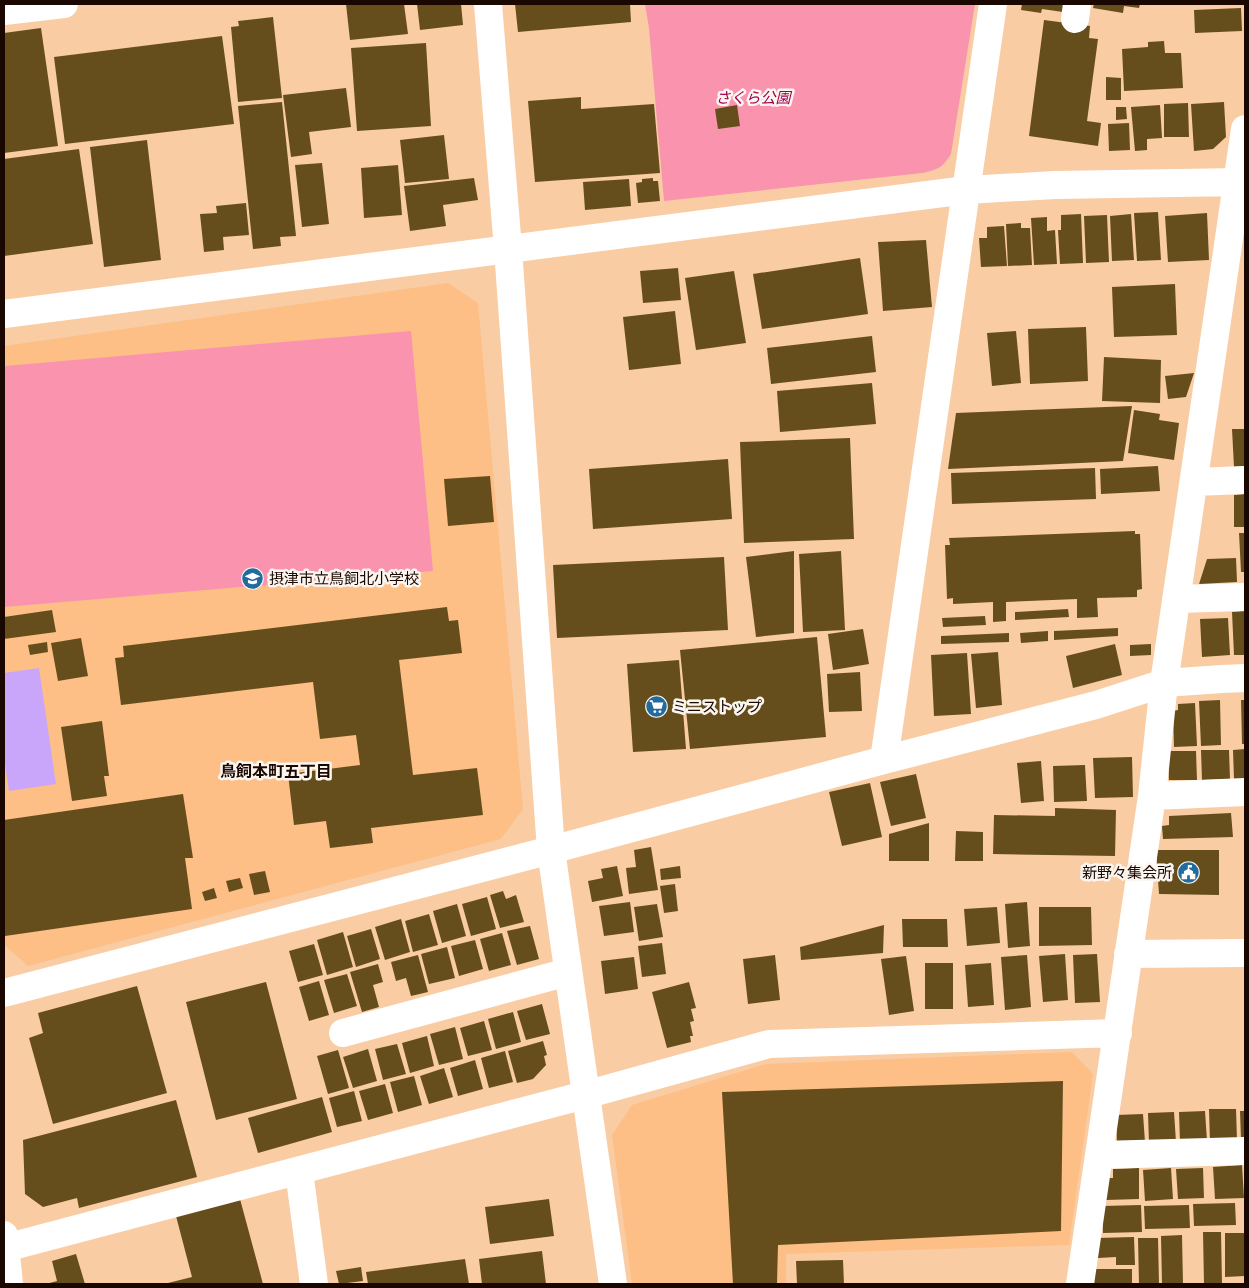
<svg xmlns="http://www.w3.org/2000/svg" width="1249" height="1288" viewBox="0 0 1249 1288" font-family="'PT Serif','Noto Sans JP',serif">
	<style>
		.built { fill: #fdbf86 }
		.green { fill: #fa93ae }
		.water { fill: #caa6fa }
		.building { fill: #664e1c }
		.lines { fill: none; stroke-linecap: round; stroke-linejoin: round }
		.minor { stroke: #fff; stroke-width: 28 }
		.labels { text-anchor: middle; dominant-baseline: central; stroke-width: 5; stroke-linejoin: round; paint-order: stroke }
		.park-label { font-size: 15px; font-style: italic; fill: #a1014c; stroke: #fbf5f0 }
		.poi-label { font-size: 15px; fill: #1a0700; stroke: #fbf5f0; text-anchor: start }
		.neighbourhood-label { font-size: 16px; font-weight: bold; fill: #1a0700; stroke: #fbf5f0 }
	</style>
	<rect width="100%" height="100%" fill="#f9cca3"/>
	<!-- built -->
	<path class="built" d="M 448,283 L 478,303 L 523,809 L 501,839 L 28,966 L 4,945 L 4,346 Z
		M 1072,1052 L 1093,1074 L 1069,1245 L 786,1254 L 786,1284 L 632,1284 L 612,1135 L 632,1105 L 766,1064 Z"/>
	<!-- green -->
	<path class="green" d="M 645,4 L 975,4 L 951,154 C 943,167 938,170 922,173 L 664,201 L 649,28 Z
		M 411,331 L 433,571 L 4,607 L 5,366 Z"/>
	<!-- water -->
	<path class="water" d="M 39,668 L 56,784 L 9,791 L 4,757 L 4,673 Z"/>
	<!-- building -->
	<path class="building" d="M 346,4 L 404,4 L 408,34 L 350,40 Z
		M 417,4 L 461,4 L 463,25 L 420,30 Z
		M 515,4 L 630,4 L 631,22 L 518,32 Z
		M 1022,4 L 1064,4 L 1063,12 L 1042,9 L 1041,13 L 1021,10 Z
		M 1094,4 L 1140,4 L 1139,8 L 1124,6 L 1123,13 L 1093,8 Z
		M 1241,8 L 1242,31 L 1195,33 L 1194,10 Z
		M 273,17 L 282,98 L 238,102 L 231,27 L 239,26 L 238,21 Z
		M 1044,20 L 1090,26 L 1089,38 L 1098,39 L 1087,121 L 1101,123 L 1098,146 L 1029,136 Z
		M 41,28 L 58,146 L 4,153 L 4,33 Z
		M 222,36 L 234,124 L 65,144 L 54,57 Z
		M 1164,41 L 1165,53 L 1181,53 L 1183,88 L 1124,91 L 1122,49 L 1148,47 L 1148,42 Z
		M 426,43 L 431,126 L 357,131 L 351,48 Z
		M 1106,77 L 1121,78 L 1121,100 L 1106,100 Z
		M 346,88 L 351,127 L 309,132 L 312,154 L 291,157 L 283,95 Z
		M 581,97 L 581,109 L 654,104 L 660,173 L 535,182 L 528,101 Z
		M 282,102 L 296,236 L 280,237 L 281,246 L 253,249 L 238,106 Z
		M 1224,102 L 1226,137 L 1213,149 L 1194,151 L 1191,104 Z
		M 1188,103 L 1189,137 L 1164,137 L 1164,104 Z
		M 737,105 L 740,126 L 718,129 L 715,109 Z
		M 1160,105 L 1162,138 L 1147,139 L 1147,150 L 1135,151 L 1131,107 Z
		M 1116,107 L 1126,107 L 1127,119 L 1116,120 Z
		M 1129,123 L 1130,150 L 1109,151 L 1108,124 Z
		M 444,135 L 449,179 L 405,183 L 400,140 Z
		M 147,140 L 161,260 L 104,267 L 90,147 Z
		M 79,149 L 93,244 L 4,256 L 4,159 Z
		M 322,163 L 329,224 L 302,227 L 295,165 Z
		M 398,165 L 402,215 L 364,218 L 361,168 Z
		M 474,178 L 478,200 L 443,205 L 446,226 L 410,231 L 404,186 Z
		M 653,178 L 653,181 L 658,181 L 660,201 L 638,203 L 636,183 L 642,182 L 642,179 Z
		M 629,179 L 631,206 L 585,210 L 583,182 Z
		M 246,203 L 249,235 L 223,237 L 224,250 L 204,252 L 200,214 L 217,213 L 216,206 Z
		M 1158,212 L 1161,260 L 1137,261 L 1134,213 Z
		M 1207,213 L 1209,260 L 1168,262 L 1165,216 Z
		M 1081,214 L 1083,263 L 1060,264 L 1058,230 L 1061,230 L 1061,215 Z
		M 1131,214 L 1134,260 L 1112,261 L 1110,216 Z
		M 1107,215 L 1109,262 L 1086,263 L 1084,216 Z
		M 1047,217 L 1047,231 L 1055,230 L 1057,264 L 1034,265 L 1031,218 Z
		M 1021,223 L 1021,228 L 1030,228 L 1032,265 L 1008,266 L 1006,224 Z
		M 1004,226 L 1007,266 L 981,267 L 979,238 L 987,238 L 987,227 Z
		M 926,240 L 932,307 L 883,311 L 878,242 Z
		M 860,258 L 868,314 L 762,329 L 753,274 Z
		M 678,268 L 681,300 L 643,303 L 640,271 Z
		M 734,271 L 746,343 L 696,350 L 685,278 Z
		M 1175,284 L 1177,335 L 1114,337 L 1112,287 Z
		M 675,311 L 681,364 L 629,370 L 623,317 Z
		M 1086,327 L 1088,381 L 1030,384 L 1028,329 Z
		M 1016,331 L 1021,383 L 992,386 L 987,333 Z
		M 872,336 L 876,372 L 771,384 L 767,348 Z
		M 1104,357 L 1161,360 L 1160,403 L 1102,401 Z
		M 1194,373 L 1186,397 L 1168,399 L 1165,376 Z
		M 872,383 L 876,424 L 780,432 L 777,391 Z
		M 1132,406 L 1123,461 L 948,469 L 956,413 Z
		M 1134,410 L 1160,414 L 1159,420 L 1179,423 L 1174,460 L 1128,453 Z
		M 1232,429 L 1245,429 L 1245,466 L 1234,467 Z
		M 850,438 L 854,539 L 744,543 L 740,442 Z
		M 728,459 L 732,519 L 593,529 L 589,469 Z
		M 1158,466 L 1160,491 L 1101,494 L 1100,469 Z
		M 1095,468 L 1096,499 L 952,504 L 951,473 Z
		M 490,476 L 494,522 L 448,526 L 444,479 Z
		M 1245,494 L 1245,527 L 1234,527 L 1234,495 Z
		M 1135,531 L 1135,534 L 1140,534 L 1142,589 L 1137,590 L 1137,597 L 1097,598 L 1098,617 L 1077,618 L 1077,599 L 1006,602 L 1006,621 L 993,622 L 993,602 L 953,604 L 953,598 L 947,599 L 945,545 L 950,545 L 949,538 Z
		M 1239,533 L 1245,533 L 1245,572 L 1241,572 Z
		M 794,551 L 794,633 L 756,637 L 746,557 Z
		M 841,551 L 845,630 L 803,632 L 799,554 Z
		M 724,557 L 728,630 L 557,638 L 553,565 Z
		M 1236,558 L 1237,582 L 1199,584 L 1207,559 Z
		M 447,607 L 449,621 L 458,620 L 462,653 L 399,660 L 413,775 L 477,768 L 483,815 L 371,828 L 373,843 L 330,848 L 326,821 L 294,825 L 288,774 L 360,765 L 356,735 L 320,739 L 313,682 L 121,705 L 115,658 L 124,657 L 123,646 Z
		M 1068,609 L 1069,617 L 1015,620 L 1015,612 Z
		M 52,610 L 56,632 L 4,639 L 4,617 Z
		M 1245,611 L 1245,655 L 1234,655 L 1232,612 Z
		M 985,616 L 986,625 L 943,627 L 942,618 Z
		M 1228,618 L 1230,655 L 1202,657 L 1200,619 Z
		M 1118,628 L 1118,636 L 1054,640 L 1054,631 Z
		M 863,629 L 869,664 L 833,670 L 828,634 Z
		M 1048,631 L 1048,641 L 1021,643 L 1020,633 Z
		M 1009,633 L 1009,642 L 941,644 L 941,636 Z
		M 817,637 L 826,737 L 690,749 L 680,650 Z
		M 81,638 L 88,676 L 58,681 L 51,643 Z
		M 47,642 L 48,652 L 30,655 L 28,645 Z
		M 1115,644 L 1122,675 L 1073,688 L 1066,656 Z
		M 1151,644 L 1151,655 L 1130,656 L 1130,645 Z
		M 998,652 L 1002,705 L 976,708 L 971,654 Z
		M 967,653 L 971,714 L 934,716 L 931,655 Z
		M 679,660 L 686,749 L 633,752 L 627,664 Z
		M 860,672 L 862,711 L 829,712 L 827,674 Z
		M 1220,700 L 1221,745 L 1201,746 L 1199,701 Z
		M 1241,700 L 1245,700 L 1245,744 L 1242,744 Z
		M 1195,703 L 1197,746 L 1174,747 L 1173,711 L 1178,710 L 1178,704 Z
		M 102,721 L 109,776 L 104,776 L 107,796 L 72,801 L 61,727 Z
		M 1245,749 L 1245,779 L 1234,779 L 1233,750 Z
		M 1201,750 L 1229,750 L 1230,779 L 1202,780 Z
		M 1168,751 L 1196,751 L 1197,780 L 1169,780 Z
		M 1132,757 L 1133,797 L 1095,798 L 1093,758 Z
		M 1041,761 L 1044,801 L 1021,803 L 1017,763 Z
		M 1085,765 L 1087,801 L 1054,802 L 1053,766 Z
		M 916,774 L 926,818 L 891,826 L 880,782 Z
		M 870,783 L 882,837 L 842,846 L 829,792 Z
		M 183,794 L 193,858 L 185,858 L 192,909 L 5,936 L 4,820 Z
		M 1055,808 L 1116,810 L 1115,856 L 993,854 L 994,815 L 1055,816 Z
		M 1231,813 L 1233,837 L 1163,839 L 1162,826 L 1169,825 L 1169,816 Z
		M 929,823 L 929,861 L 889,861 L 889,834 Z
		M 956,831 L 983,832 L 983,861 L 955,861 Z
		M 651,847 L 658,890 L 629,894 L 626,868 L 636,867 L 634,850 Z
		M 1156,850 L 1219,850 L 1219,895 L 1159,894 Z
		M 617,866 L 623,896 L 592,902 L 588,881 L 603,878 L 601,869 Z
		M 680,866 L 681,878 L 661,880 L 660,869 Z
		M 265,871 L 270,892 L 254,895 L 249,874 Z
		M 240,878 L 243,888 L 229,892 L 226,881 Z
		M 675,884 L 678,911 L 664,913 L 660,886 Z
		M 214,888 L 217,898 L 205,901 L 202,892 Z
		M 503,891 L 506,899 L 516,895 L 524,922 L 500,928 L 490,895 Z
		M 487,897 L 496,929 L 471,936 L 462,904 Z
		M 630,902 L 634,932 L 604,936 L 599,906 Z
		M 1027,902 L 1030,946 L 1008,948 L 1005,904 Z
		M 457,904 L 466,936 L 442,943 L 433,911 Z
		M 657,904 L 663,937 L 639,941 L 634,907 Z
		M 997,907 L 1000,943 L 967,946 L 964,909 Z
		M 1039,907 L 1091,907 L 1092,945 L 1039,946 Z
		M 429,914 L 438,945 L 413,952 L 405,921 Z
		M 401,919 L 410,952 L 385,960 L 375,927 Z
		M 902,919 L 947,919 L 948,947 L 903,947 Z
		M 884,925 L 883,953 L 801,960 L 800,947 Z
		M 530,926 L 539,959 L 517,965 L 507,931 Z
		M 371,929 L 380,959 L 356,967 L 347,936 Z
		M 343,932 L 353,967 L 327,975 L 317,940 Z
		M 502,933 L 511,965 L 489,971 L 480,939 Z
		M 475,940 L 483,969 L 459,976 L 451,946 Z
		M 662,943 L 666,974 L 642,977 L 638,946 Z
		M 314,944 L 323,975 L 298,982 L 289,951 Z
		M 447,947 L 455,978 L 429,984 L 421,954 Z
		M 1065,954 L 1068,1000 L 1043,1002 L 1039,956 Z
		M 1097,954 L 1100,1002 L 1075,1003 L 1073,955 Z
		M 418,955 L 428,992 L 411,996 L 406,978 L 396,981 L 391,962 Z
		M 775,955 L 780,1000 L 748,1004 L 743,959 Z
		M 1027,955 L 1031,1007 L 1005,1010 L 1001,957 Z
		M 906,956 L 914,1011 L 889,1015 L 881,959 Z
		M 634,957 L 638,989 L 605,994 L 601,961 Z
		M 925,963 L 953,963 L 953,1009 L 925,1009 Z
		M 991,963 L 994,1005 L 968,1007 L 965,965 Z
		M 378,964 L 383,982 L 373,985 L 379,1007 L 362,1012 L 350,972 Z
		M 347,974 L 357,1006 L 334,1013 L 324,980 Z
		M 319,981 L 329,1015 L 309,1021 L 299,987 Z
		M 266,982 L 297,1099 L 216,1120 L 186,1002 Z
		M 689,982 L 696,1008 L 691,1009 L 694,1021 L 690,1022 L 693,1036 L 690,1036 L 691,1042 L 667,1048 L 652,992 Z
		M 137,986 L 167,1093 L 53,1124 L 29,1038 L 43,1033 L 38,1013 Z
		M 542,1004 L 550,1034 L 526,1040 L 517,1011 Z
		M 513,1012 L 521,1042 L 496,1049 L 488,1019 Z
		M 484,1021 L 492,1050 L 468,1056 L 460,1028 Z
		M 455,1027 L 463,1059 L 439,1065 L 430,1034 Z
		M 427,1036 L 434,1066 L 410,1073 L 402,1043 Z
		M 543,1041 L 547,1055 L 544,1056 L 546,1065 L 533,1079 L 517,1083 L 508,1051 Z
		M 397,1044 L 406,1074 L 383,1080 L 375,1049 Z
		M 368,1049 L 377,1081 L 353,1088 L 343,1057 Z
		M 338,1050 L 349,1088 L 328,1094 L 317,1056 Z
		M 505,1051 L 513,1082 L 489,1088 L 481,1058 Z
		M 475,1060 L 483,1089 L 458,1096 L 450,1068 Z
		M 444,1068 L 453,1097 L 429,1104 L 420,1076 Z
		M 414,1076 L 422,1105 L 398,1112 L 390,1082 Z
		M 1063,1081 L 1061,1231 L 778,1245 L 777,1284 L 733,1284 L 722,1092 Z
		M 385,1084 L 393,1113 L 368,1120 L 359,1091 Z
		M 354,1091 L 362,1121 L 337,1127 L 329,1098 Z
		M 322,1097 L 332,1132 L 258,1153 L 248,1118 Z
		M 176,1100 L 197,1177 L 79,1208 L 77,1198 L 43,1207 L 25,1194 L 23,1140 Z
		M 1209,1109 L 1236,1109 L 1237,1141 L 1210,1142 Z
		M 1205,1111 L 1207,1141 L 1180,1142 L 1179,1112 Z
		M 1240,1111 L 1245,1111 L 1245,1140 L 1241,1140 Z
		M 1174,1112 L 1176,1142 L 1149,1143 L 1148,1113 Z
		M 1143,1114 L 1145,1142 L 1117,1143 L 1116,1115 Z
		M 1242,1165 L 1244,1198 L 1215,1199 L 1213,1167 Z
		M 1139,1168 L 1139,1199 L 1106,1200 L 1106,1178 L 1113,1178 L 1113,1169 Z
		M 1171,1168 L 1173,1199 L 1145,1201 L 1143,1170 Z
		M 1203,1168 L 1204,1198 L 1178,1199 L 1176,1169 Z
		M 240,1199 L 263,1284 L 164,1284 L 192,1277 L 176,1216 Z
		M 549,1199 L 554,1236 L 490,1244 L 485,1207 Z
		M 1235,1203 L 1236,1225 L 1194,1226 L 1193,1204 Z
		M 1141,1205 L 1142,1232 L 1103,1233 L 1102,1206 Z
		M 1189,1205 L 1190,1228 L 1145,1229 L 1144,1206 Z
		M 1203,1232 L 1221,1232 L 1222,1284 L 1204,1284 Z
		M 1225,1233 L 1245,1233 L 1245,1276 L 1225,1277 Z
		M 1182,1235 L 1183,1284 L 1162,1284 L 1161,1236 Z
		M 1134,1237 L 1135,1265 L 1116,1265 L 1116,1257 L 1098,1258 L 1097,1238 Z
		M 1138,1238 L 1158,1238 L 1159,1284 L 1139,1284 Z
		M 542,1251 L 546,1284 L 482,1284 L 479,1259 Z
		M 76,1254 L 85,1284 L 46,1284 L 57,1281 L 52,1261 Z
		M 465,1259 L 469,1284 L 368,1284 L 366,1272 Z
		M 843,1260 L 844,1284 L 797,1284 L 796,1261 Z
		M 361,1267 L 363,1281 L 339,1284 L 336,1271 Z
		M 1092,1269 L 1132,1269 L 1132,1284 L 1092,1284 Z"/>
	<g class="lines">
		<!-- minor -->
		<path class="minor" d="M 488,4 L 508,249 L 551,850 L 613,1284
			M 4,11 L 64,4
			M 1075,19 L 1077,4
			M 4,314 L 966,190 L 1055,185 L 1238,182
			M 1194,482 L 1245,480
			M 1176,599 L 1245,597
			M 884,760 L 993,4
			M 1152,796 L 1245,792
			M 1128,954 L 1245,953
			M 4,993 L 551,850 L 884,760 L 1096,705 L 1164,683 L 1222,679 L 1245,678
			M 343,1033 L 568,972
			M 1100,1155 L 1245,1151
			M 299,1171 L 314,1284
			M 4,1235 L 9,1284
			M 5,1248 L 585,1095 L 769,1044 L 1118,1033
			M 1080,1284 L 1152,796 L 1164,683 L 1245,129"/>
	</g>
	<!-- icons -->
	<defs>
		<symbol id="school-disc" viewBox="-11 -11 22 22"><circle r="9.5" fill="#216b9e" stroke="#fbf5f0"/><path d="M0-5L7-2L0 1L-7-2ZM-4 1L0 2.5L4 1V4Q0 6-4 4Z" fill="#fff"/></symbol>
		<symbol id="supermarket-disc" viewBox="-11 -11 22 22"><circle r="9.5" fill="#216b9e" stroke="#fbf5f0"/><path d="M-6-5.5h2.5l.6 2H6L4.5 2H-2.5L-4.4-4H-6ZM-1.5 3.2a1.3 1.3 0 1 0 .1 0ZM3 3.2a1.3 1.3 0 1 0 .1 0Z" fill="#fff"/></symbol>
		<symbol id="civic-disc" viewBox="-11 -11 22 22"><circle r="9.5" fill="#216b9e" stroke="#fbf5f0"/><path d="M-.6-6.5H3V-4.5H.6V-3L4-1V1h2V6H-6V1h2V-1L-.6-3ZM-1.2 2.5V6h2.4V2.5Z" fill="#fff"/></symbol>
	</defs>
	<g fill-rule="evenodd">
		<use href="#school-disc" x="240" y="566" width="25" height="25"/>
		<use href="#supermarket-disc" x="644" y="694" width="25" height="25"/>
		<use href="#civic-disc" x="1176" y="860" width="25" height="25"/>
	</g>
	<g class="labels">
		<!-- park labels -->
		<g class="park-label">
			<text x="753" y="97">さくら公園</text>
		</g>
		<!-- poi labels -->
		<g class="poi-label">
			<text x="269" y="578">摂津市立鳥飼北小学校</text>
			<text x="672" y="706">ミニストップ</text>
			<text x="1172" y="872" text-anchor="end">新野々集会所</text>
		</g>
		<!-- neighbourhood labels -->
		<g class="neighbourhood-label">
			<text x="276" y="771">鳥飼本町五丁目</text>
		</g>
	</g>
	<!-- border -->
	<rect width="1249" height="1288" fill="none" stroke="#1a0700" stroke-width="10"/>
</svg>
